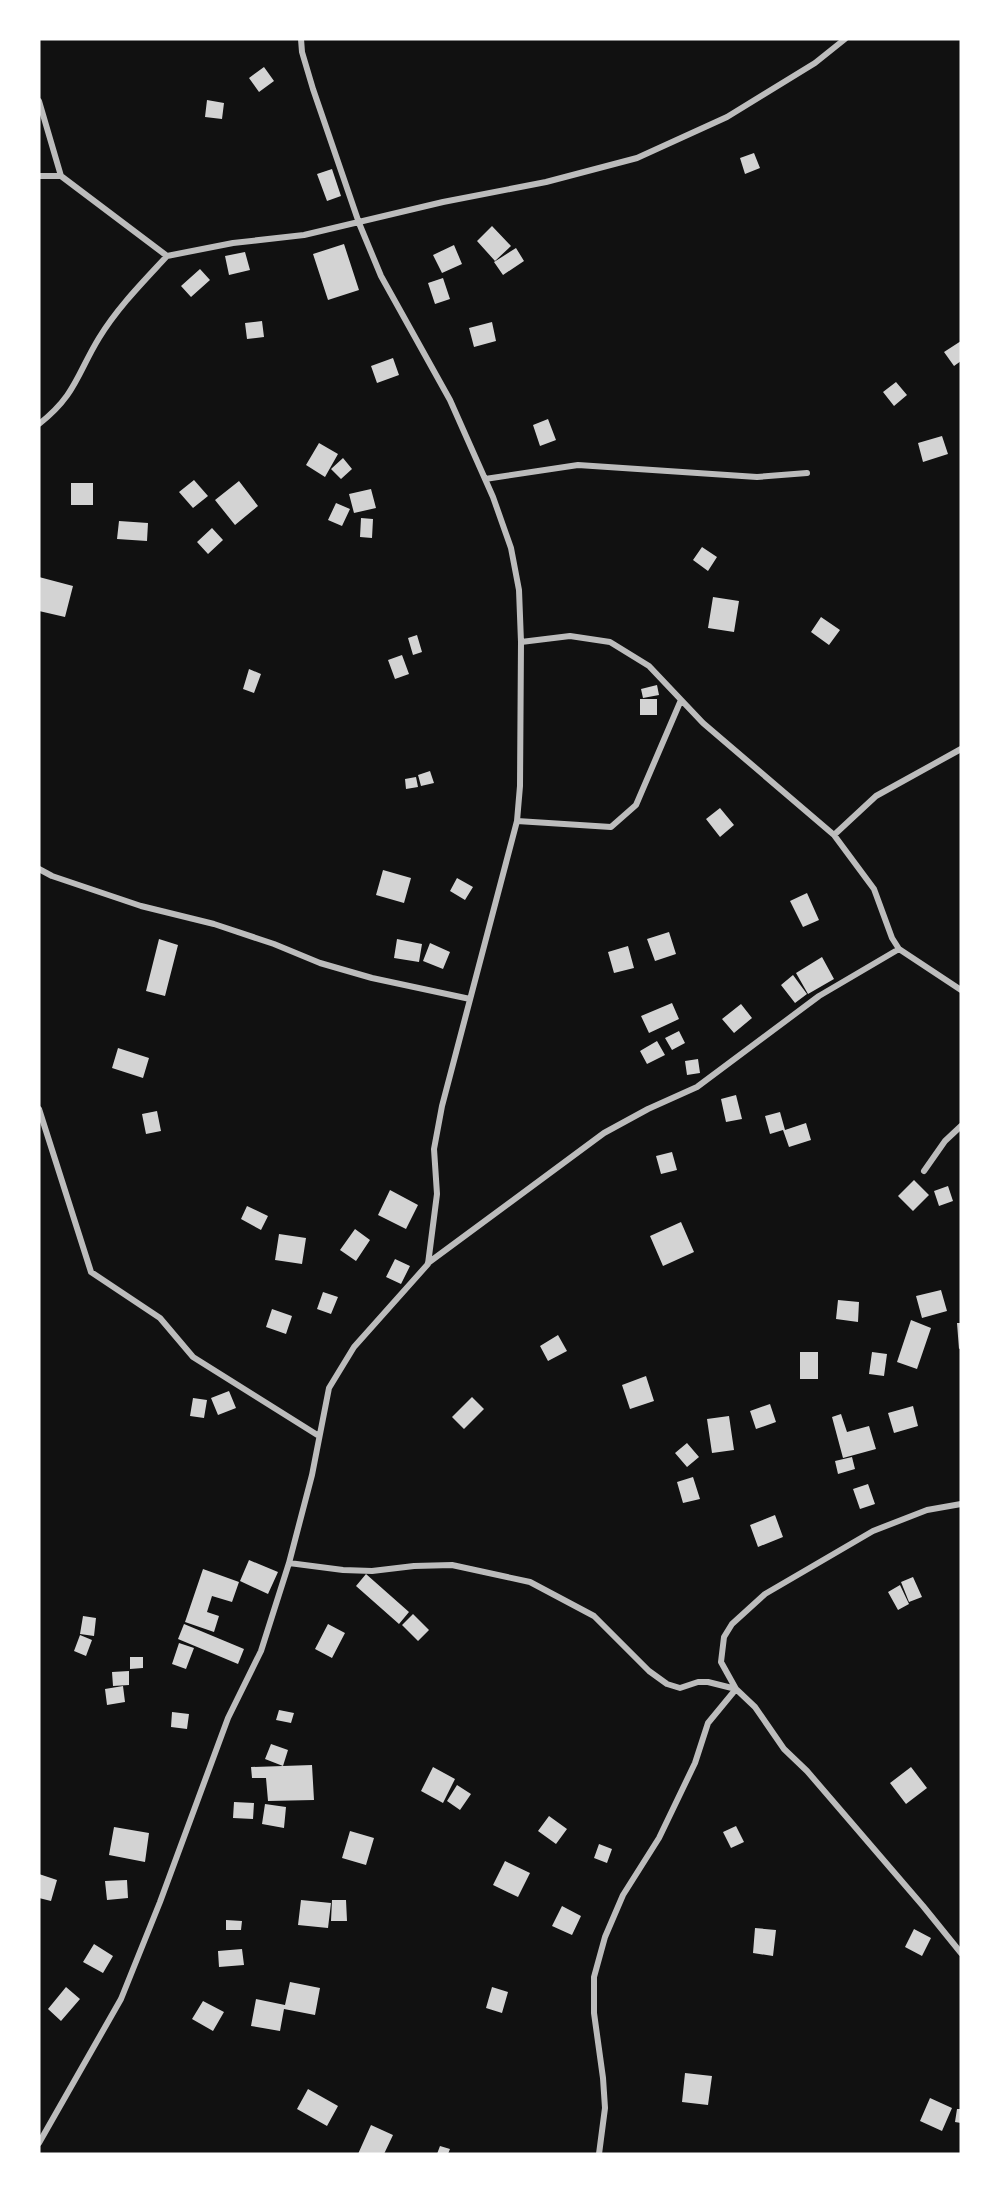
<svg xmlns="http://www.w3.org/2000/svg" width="1000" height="2193" viewBox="0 0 1000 2193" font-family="Literata,serif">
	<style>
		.building { fill: #d3d3d3 }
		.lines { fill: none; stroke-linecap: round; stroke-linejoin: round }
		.minor { stroke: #bcbcbc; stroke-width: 6 }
	</style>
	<rect width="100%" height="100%" fill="#111"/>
	<!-- building -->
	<path class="building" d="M 264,67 L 274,81 L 259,92 L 249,78 Z
		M 207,100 L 224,103 L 222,119 L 205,117 Z
		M 754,153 L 760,168 L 745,174 L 740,158 Z
		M 332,169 L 341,196 L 327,201 L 317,174 Z
		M 492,226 L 511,246 L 495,261 L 477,241 Z
		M 344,244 L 359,290 L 328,300 L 313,254 Z
		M 454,245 L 462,264 L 442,273 L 433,255 Z
		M 516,248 L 524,261 L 503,275 L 494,262 Z
		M 245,252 L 250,270 L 229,275 L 225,256 Z
		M 200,269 L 210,280 L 191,297 L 181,286 Z
		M 443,278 L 450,299 L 435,304 L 428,283 Z
		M 262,321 L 264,337 L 247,339 L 245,323 Z
		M 492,322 L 496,341 L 474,347 L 469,328 Z
		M 961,341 L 961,361 L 954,366 L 944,352 Z
		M 393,358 L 399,375 L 377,383 L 371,366 Z
		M 896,382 L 907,395 L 894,406 L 883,392 Z
		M 548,419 L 556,440 L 540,446 L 533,425 Z
		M 942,436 L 948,454 L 923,462 L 918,443 Z
		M 319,443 L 338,454 L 325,477 L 306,465 Z
		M 343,458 L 352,469 L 341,479 L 331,469 Z
		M 194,480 L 208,496 L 193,508 L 179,492 Z
		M 239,481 L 258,506 L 235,525 L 215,500 Z
		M 71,483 L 93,483 L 93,505 L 71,505 Z
		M 371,489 L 376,508 L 354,513 L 349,494 Z
		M 336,503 L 350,509 L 342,526 L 328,520 Z
		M 361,518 L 373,519 L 372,538 L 360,537 Z
		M 119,521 L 148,523 L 147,541 L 117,539 Z
		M 212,528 L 223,540 L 208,554 L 197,542 Z
		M 702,547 L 717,557 L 708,571 L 693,560 Z
		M 39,577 L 73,586 L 65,617 L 39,611 Z
		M 713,597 L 739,601 L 734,632 L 708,628 Z
		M 821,617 L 840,630 L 829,645 L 811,632 Z
		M 417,635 L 422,652 L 413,655 L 408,638 Z
		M 402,655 L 409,674 L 395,679 L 388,660 Z
		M 249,669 L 261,674 L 254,693 L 243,689 Z
		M 657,685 L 659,695 L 643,698 L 641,689 Z
		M 640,699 L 657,699 L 657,715 L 640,715 Z
		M 430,771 L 434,783 L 421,786 L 418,775 Z
		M 416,777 L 418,787 L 406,789 L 405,779 Z
		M 720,808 L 734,825 L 720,837 L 706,819 Z
		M 383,870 L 411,878 L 404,903 L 376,895 Z
		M 457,878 L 473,887 L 465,900 L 450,891 Z
		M 807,893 L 819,920 L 803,927 L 790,901 Z
		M 669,932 L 676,954 L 655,961 L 647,939 Z
		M 159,939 L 178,945 L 165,996 L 146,991 Z
		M 397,939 L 422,944 L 419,962 L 394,958 Z
		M 430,943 L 450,952 L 443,969 L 423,961 Z
		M 628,946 L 634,968 L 614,973 L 608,952 Z
		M 822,957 L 834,979 L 808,994 L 796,973 Z
		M 793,975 L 807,994 L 795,1003 L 781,985 Z
		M 672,1003 L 679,1019 L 649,1033 L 641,1016 Z
		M 741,1004 L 752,1018 L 734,1033 L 722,1019 Z
		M 679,1031 L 685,1043 L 672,1050 L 665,1038 Z
		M 657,1041 L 665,1055 L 647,1064 L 640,1051 Z
		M 118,1048 L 149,1058 L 143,1078 L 112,1068 Z
		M 698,1059 L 700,1073 L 687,1075 L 685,1061 Z
		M 736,1095 L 742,1119 L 726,1122 L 721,1099 Z
		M 157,1111 L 161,1131 L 146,1134 L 142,1114 Z
		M 780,1112 L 785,1130 L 806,1123 L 811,1140 L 789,1147 L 783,1130 L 770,1134 L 765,1116 Z
		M 672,1152 L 677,1170 L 661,1174 L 656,1156 Z
		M 914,1180 L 929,1195 L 913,1211 L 898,1196 Z
		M 948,1186 L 953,1201 L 939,1206 L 934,1191 Z
		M 390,1190 L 418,1205 L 406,1229 L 378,1215 Z
		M 247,1206 L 268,1216 L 261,1230 L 241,1219 Z
		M 681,1222 L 694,1252 L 663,1266 L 650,1236 Z
		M 355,1229 L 370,1240 L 356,1261 L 340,1250 Z
		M 279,1234 L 306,1238 L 302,1264 L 275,1260 Z
		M 395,1259 L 410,1266 L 401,1284 L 386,1277 Z
		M 941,1290 L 947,1311 L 922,1318 L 916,1296 Z
		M 323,1292 L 338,1297 L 331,1314 L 317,1309 Z
		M 838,1300 L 859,1302 L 858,1322 L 836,1319 Z
		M 272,1309 L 292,1316 L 286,1334 L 266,1327 Z
		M 911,1320 L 931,1328 L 917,1369 L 897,1362 Z
		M 957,1323 L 961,1323 L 961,1348 L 959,1349 Z
		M 558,1335 L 567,1351 L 548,1361 L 540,1346 Z
		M 800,1352 L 818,1352 L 818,1379 L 800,1379 Z
		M 872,1352 L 887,1354 L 884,1376 L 869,1374 Z
		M 646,1376 L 654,1401 L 630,1409 L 622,1385 Z
		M 229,1391 L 236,1408 L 218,1415 L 211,1398 Z
		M 472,1397 L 484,1409 L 464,1429 L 452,1417 Z
		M 193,1398 L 207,1400 L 204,1418 L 190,1416 Z
		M 770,1404 L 776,1422 L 756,1429 L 750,1411 Z
		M 913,1406 L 918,1426 L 894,1433 L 888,1413 Z
		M 841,1414 L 847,1432 L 869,1426 L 876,1449 L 843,1458 L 832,1417 Z
		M 729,1416 L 734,1450 L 712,1453 L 707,1419 Z
		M 687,1443 L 699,1457 L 687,1467 L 675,1453 Z
		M 852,1457 L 855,1469 L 838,1474 L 835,1461 Z
		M 693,1477 L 700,1499 L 683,1503 L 677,1482 Z
		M 868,1484 L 875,1504 L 860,1509 L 853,1489 Z
		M 775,1515 L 783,1537 L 758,1547 L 750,1525 Z
		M 249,1560 L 278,1572 L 268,1594 L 240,1581 Z
		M 203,1569 L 239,1582 L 232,1602 L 212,1596 L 207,1612 L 219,1616 L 214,1632 L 185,1622 Z
		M 366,1574 L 409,1612 L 399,1624 L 356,1586 Z
		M 913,1577 L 922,1597 L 909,1602 L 901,1582 Z
		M 900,1585 L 909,1604 L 898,1610 L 888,1592 Z
		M 413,1614 L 429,1630 L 418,1641 L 402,1625 Z
		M 83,1616 L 96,1618 L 94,1636 L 80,1634 Z
		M 184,1624 L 244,1649 L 238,1664 L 178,1639 Z
		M 328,1624 L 345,1633 L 332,1658 L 315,1649 Z
		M 80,1635 L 92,1640 L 86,1656 L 74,1651 Z
		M 179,1643 L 194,1648 L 186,1669 L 172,1664 Z
		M 130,1657 L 143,1657 L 143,1668 L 130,1669 Z
		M 129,1671 L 129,1685 L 113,1686 L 112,1672 Z
		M 123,1686 L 125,1702 L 107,1705 L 105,1689 Z
		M 279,1710 L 294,1713 L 291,1723 L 276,1720 Z
		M 172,1712 L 189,1714 L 187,1729 L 171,1727 Z
		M 271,1744 L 288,1750 L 283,1766 L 265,1759 Z
		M 312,1765 L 314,1800 L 268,1801 L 266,1778 L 252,1778 L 251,1767 Z
		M 433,1767 L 455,1779 L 443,1803 L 421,1791 Z
		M 911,1767 L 927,1788 L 906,1804 L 890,1783 Z
		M 457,1785 L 471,1794 L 460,1810 L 447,1801 Z
		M 234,1802 L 254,1803 L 253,1819 L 233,1818 Z
		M 265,1804 L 286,1807 L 284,1828 L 262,1824 Z
		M 549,1816 L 567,1829 L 556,1844 L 538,1831 Z
		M 736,1826 L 744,1842 L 731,1848 L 723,1832 Z
		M 114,1827 L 149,1833 L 145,1862 L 109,1855 Z
		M 350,1831 L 374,1838 L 366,1865 L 342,1858 Z
		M 599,1844 L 612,1849 L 607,1863 L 594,1858 Z
		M 505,1861 L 530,1873 L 518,1897 L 493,1885 Z
		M 39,1874 L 57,1880 L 51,1901 L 39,1898 Z
		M 127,1880 L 128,1898 L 107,1900 L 105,1881 Z
		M 301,1900 L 331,1903 L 328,1928 L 298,1925 Z
		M 332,1900 L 346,1900 L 347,1921 L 331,1921 Z
		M 562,1906 L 581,1916 L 572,1935 L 552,1926 Z
		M 226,1920 L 242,1921 L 241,1930 L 226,1930 Z
		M 755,1928 L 776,1930 L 773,1956 L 753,1953 Z
		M 914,1929 L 931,1938 L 922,1956 L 905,1947 Z
		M 94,1944 L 113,1956 L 103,1973 L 83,1962 Z
		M 242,1949 L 244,1965 L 219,1967 L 218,1951 Z
		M 290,1982 L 320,1988 L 315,2015 L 284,2009 L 280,2031 L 251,2026 L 256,1999 L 285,2005 Z
		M 66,1987 L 80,1999 L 61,2021 L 48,2009 Z
		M 492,1987 L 508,1992 L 502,2013 L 486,2008 Z
		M 203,2001 L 224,2012 L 213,2031 L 192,2019 Z
		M 685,2073 L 712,2076 L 708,2105 L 682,2102 Z
		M 308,2089 L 338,2106 L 327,2126 L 297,2109 Z
		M 930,2098 L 952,2108 L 942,2131 L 920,2121 Z
		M 957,2109 L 961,2109 L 961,2123 L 955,2122 Z
		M 371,2125 L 393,2135 L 384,2154 L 358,2154 Z
		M 440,2146 L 450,2149 L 448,2154 L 437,2154 Z"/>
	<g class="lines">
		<!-- minor -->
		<path class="minor" d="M 39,101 L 61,176
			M 39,176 L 61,176 L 167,256 L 233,243 L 304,235 L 443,202 L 546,182 L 637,158 L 727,117 L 815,63 L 845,39
			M 39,424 C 76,395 77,374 99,338 C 118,307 143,282 167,256
			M 485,479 L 578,465 L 757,477 L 807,473
			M 521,642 L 570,636 L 610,642 L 649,666 L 703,723 L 834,835 L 874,889 L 892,938 L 899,949 L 961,990
			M 517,821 L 611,827 L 636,805 L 681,700
			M 834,835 L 876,796 L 961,749
			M 39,869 L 52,876 L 141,906 L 214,924 L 274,944 L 320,963 L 372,978 L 470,999
			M 39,1109 L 91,1272 L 160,1318 L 193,1357 L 319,1436
			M 924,1171 L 945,1141 L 961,1126
			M 428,1263 L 604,1133 L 648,1109 L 697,1087 L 819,996 L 899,949
			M 961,1504 L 927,1510 L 873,1531 L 765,1594 L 732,1624 L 724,1637 L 721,1662 L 736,1689 L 755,1707 L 784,1749 L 807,1771 L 923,1906 L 961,1953
			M 289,1563 L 343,1570 L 372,1571 L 414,1566 L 452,1565 L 530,1582 L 594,1616 L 649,1671 L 667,1684 L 680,1688 L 698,1682 L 708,1682 L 736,1689
			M 39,2143 L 121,1999 L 160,1902 L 228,1718 L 261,1651 L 289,1563 L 312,1475 L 329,1388 L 354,1347 L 428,1264 L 437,1194 L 434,1149 L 442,1106 L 517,821 L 520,786 L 521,642 L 519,590 L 511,548 L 493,497 L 450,400 L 381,276 L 359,223 L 313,89 L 302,52 L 301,39
			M 599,2154 L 605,2108 L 603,2078 L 594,2013 L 594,1977 L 605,1937 L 623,1895 L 659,1838 L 695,1763 L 708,1723 L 736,1689"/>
	</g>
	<!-- border -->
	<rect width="1000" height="2193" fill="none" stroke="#ffffff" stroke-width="81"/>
</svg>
